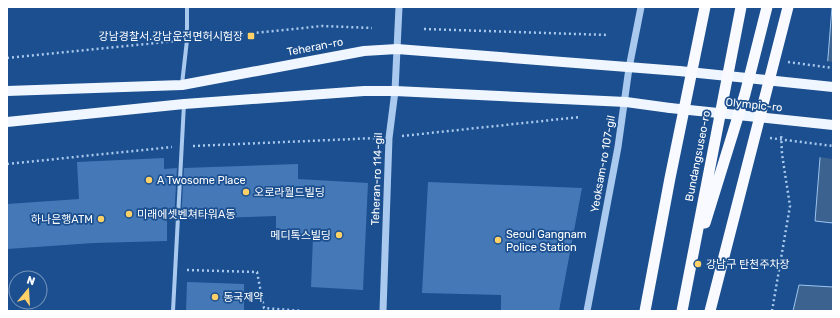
<svg xmlns="http://www.w3.org/2000/svg" width="840" height="318" viewBox="0 0 840 318" font-family="Rubik,'Noto Sans KR',sans-serif">
	<style>
		.water { fill: #3c6290; stroke: #9cc4f0 }
		.pier { fill: #1b4f8f }
		.building { fill: #4478b7 }
		.lines { fill: none; stroke-linecap: round; stroke-linejoin: round }
		.path { stroke: #a9c9ee; stroke-width: 2.5; stroke-dasharray: 2 3; stroke-linecap: butt }
		.minor { stroke: #a9c9ee; stroke-width: 4 }
		.tertiary { stroke: #a9c9ee; stroke-width: 7 }
		.primary { stroke: #f0f6ff; stroke-width: 10 }
		.path-bridge { stroke: #a9c9ee; stroke-width: 2.5; stroke-dasharray: 2 3; stroke-linecap: butt }
		.primary-bridge { stroke: #f0f6ff; stroke-width: 10 }
		.trunk-bridge { stroke: #f8faff; stroke-width: 11 }
		.poi-dot { fill: #ffd166; stroke: #1b4f8f; stroke-width: 1.5 }
		.labels { text-anchor: middle; dominant-baseline: central; stroke-width: 3.5; stroke-linejoin: round; paint-order: stroke }
		.poi-label { font-size: 11px; fill: #fff; stroke: #1b4f8f; text-anchor: start }
		.street-label { font-size: 11px; fill: #fff; stroke: #1b4f8f }
	</style>
	<rect width="100%" height="100%" fill="#1b4f8f"/>
	<!-- water -->
	<path class="water" d="M 832,7 L 833,7 L 833,223 L 815,221 Z
		M 799,285 L 833,287 L 833,311 L 793,311 Z"/>
	<!-- pier -->
	<path class="pier" d="M 826,61 L 833,62 L 833,159 L 818,157 Z"/>
	<!-- building -->
	<path class="building" d="M 164,158 L 164,169 L 177,168 L 174,219 L 167,220 L 167,241 L 94,243 L 7,249 L 7,204 L 79,199 L 77,162 Z
		M 298,164 L 298,179 L 368,183 L 363,290 L 311,287 L 313,237 L 276,239 L 276,216 L 181,219 L 184,168 Z
		M 428,182 L 582,188 L 559,311 L 501,311 L 501,295 L 422,293 Z
		M 187,282 L 244,284 L 244,311 L 186,311 Z"/>
	<g class="lines">
		<!-- path -->
		<path class="path" d="M 424,29 L 608,35
			M 197,39 L 322,26 L 372,28
			M 7,58 L 176,41
			M 402,136 L 580,117
			M 193,146 L 377,138
			M 7,164 L 172,147
			M 187,270 L 257,272 L 264,308 L 302,311
			M 772,311 L 790,206 L 782,154 L 781,133"/>
		<!-- minor -->
		<path class="minor" d="M 182,84 L 187,40 L 187,7
			M 173,311 L 184,104"/>
		<!-- tertiary -->
		<path class="tertiary" d="M 383,311 L 389,138 L 395,91 L 399,7
			M 587,311 L 618,147 L 629,68 L 641,7"/>
		<!-- primary -->
		<path class="primary" d="M 7,91 L 182,85 L 364,51 L 397,49 L 679,71
			M 7,122 L 184,104 L 364,91 L 395,91 L 626,102 L 670,108"/>
		<!-- path-bridge -->
		<path class="path-bridge" d="M 788,62 L 833,68
			M 770,138 L 833,146"/>
		<!-- primary-bridge -->
		<path class="primary-bridge" d="M 679,71 L 833,87
			M 670,108 L 833,125"/>
		<!-- trunk-bridge -->
		<path class="trunk-bridge" d="M 705,223 L 745,94 L 767,7
			M 645,311 L 670,178 L 705,7
			M 682,311 L 741,7
			M 710,311 L 788,7"/>
	</g>
	<!-- markers -->
	<g class="poi-dot">
		<rect x="247" y="32" width="8" height="8" rx="2"/>
		<circle cx="149" cy="180" r="4"/>
		<circle cx="246" cy="192" r="4"/>
		<circle cx="129" cy="214" r="4"/>
		<circle cx="101" cy="219" r="4"/>
		<circle cx="339" cy="235" r="4"/>
		<circle cx="498" cy="240" r="4"/>
		<circle cx="698" cy="264" r="4"/>
		<circle cx="215" cy="297" r="4"/>
	</g>
	<g class="labels">
		<!-- poi labels -->
		<g class="poi-label">
			<text x="243" y="36" text-anchor="end">강남경찰서.강남운전면허시험장</text>
			<text x="157" y="180">A Twosome Place</text>
			<text x="254" y="192">오로라월드빌딩</text>
			<text x="137" y="214">미래에셋벤쳐타워A동</text>
			<text x="93" y="219" text-anchor="end">하나은행ATM</text>
			<text x="506" y="234">Seoul Gangnam<tspan x="506" dy="13">Police Station</tspan></text>
			<text x="331" y="235" text-anchor="end">메디톡스빌딩</text>
			<text x="706" y="264">강남구 탄천주차장</text>
			<text x="223" y="297">동국제약</text>
		</g>
		<!-- street labels -->
		<g class="street-label">
			<text transform="translate(315 47) rotate(-11)">Teheran-ro</text>
			<text transform="translate(754 105) rotate(6)">Olympic-ro</text>
			<text transform="translate(698 156) rotate(-79)">Bundangsuseo-ro</text>
			<text transform="translate(603 164) rotate(-80)">Yeoksam-ro 107-gil</text>
			<text transform="translate(377 179) rotate(-88)">Teheran-ro 114-gil</text>
		</g>
	</g>
	<!-- border -->
	<rect width="840" height="318" fill="none" stroke="#ffffff" stroke-width="16"/>
	<!-- north arrow -->
	<g transform="translate(28 290) rotate(18)"><circle r="19" fill="#1b4f8f" stroke="#7695bc"/>
	<path d="M0-3L7 15L0 10L-7 15Z" fill="#ffd166"/>
	<text y="-6" font-size="11" font-weight="bold" text-anchor="middle" fill="#ffffff">N</text>
	</g>
</svg>
